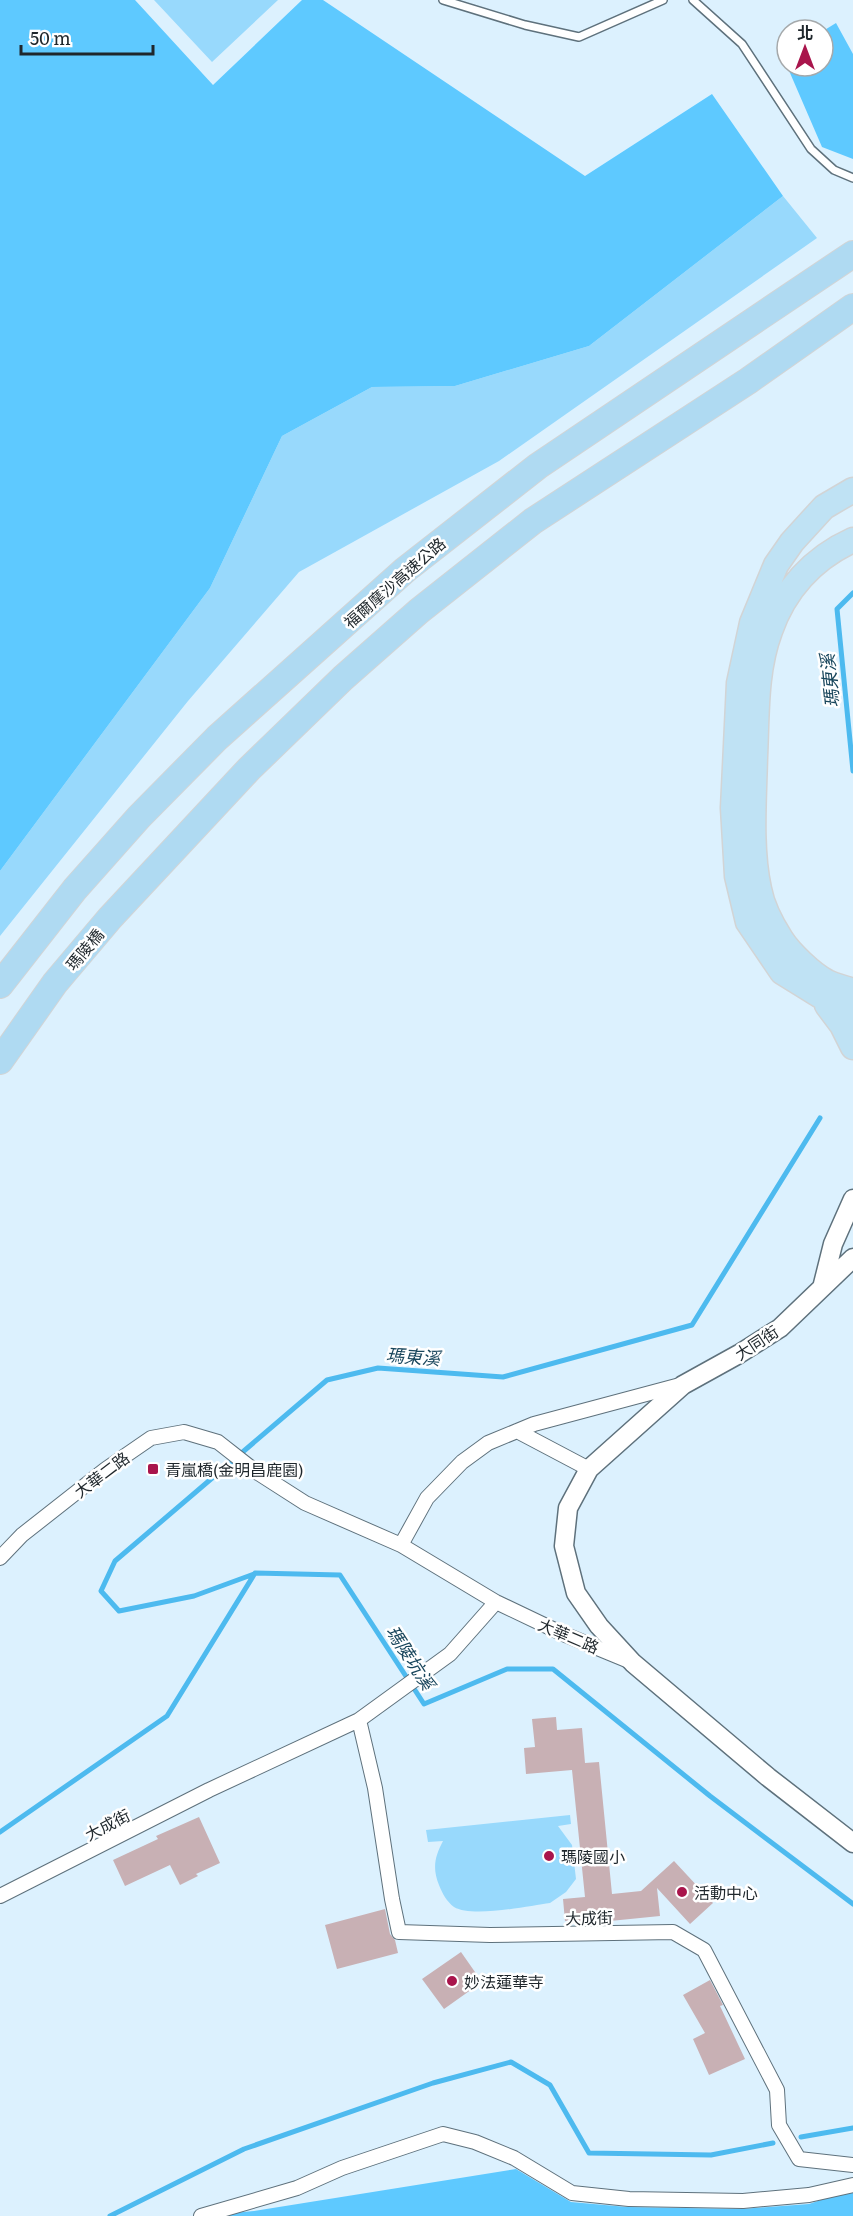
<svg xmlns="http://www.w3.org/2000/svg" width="853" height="2216" viewBox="0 0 853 2216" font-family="Literata,'Noto Sans TC',serif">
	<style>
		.green { fill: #98d9fc }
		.forest { fill: #5ec9ff }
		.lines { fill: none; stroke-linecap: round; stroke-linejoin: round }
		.stream { stroke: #4dbaef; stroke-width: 5 }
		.building { fill: #c8b0b4 }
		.service-casing { stroke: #5e717c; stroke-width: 10 }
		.minor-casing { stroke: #5e717c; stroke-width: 16 }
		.tertiary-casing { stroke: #5e717c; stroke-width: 21 }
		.trunk-casing { stroke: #d2d4d5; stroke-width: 27 }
		.motorway-casing { stroke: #d2d4d5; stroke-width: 28 }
		.service { stroke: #fff; stroke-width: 7 }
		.minor { stroke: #fff; stroke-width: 14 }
		.tertiary { stroke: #fff; stroke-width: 18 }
		.trunk { stroke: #bfe2f4; stroke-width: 24 }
		.motorway { stroke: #afdaf2; stroke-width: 26 }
		.poi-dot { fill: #a9154c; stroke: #fff; stroke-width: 2 }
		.labels { text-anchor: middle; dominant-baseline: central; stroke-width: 5; stroke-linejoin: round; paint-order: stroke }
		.street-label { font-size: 16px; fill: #1f272c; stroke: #fff }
		.poi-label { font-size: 16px; fill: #1f272c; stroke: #fff; text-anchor: start }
		.water-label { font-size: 18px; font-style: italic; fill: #19465c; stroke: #fff }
	</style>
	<rect width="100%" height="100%" fill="#dcf1fe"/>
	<!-- green -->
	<path class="green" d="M 154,0 L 278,0 L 212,62 Z
		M 783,196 L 817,238 L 499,461 L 299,572 L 188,701 L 0,936 L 0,871 L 210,588 L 282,436 L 372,387 L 455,386 L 589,346 Z
		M 570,1815 L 571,1824 L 558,1826 L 572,1845 L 576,1879 L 566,1892 L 550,1903 C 528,1906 472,1918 454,1907 C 447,1902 442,1893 439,1885 C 432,1868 435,1856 443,1841 L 428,1842 L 426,1830 Z"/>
	<!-- forest -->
	<path class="forest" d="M 0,0 L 135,0 L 213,85 L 302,0 L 323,0 L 585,176 L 712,94 L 783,196 L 589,346 L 455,386 L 372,387 L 282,436 L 210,588 L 0,871 Z
		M 836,23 L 853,54 L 853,159 L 822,147 L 787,66 L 823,66 L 823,31 Z
		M 516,2169 L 571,2202 L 627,2207 L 742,2209 L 809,2204 L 853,2189 L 853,2216 L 201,2216 L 254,2211 Z"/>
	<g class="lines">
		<!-- stream -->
		<path class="stream" d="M 853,593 L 837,609 L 853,771
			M 254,1574 L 194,1596 L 119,1611 L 101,1591 L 115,1561 L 327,1380 L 378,1368 L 503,1377 L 692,1325 L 820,1118
			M 0,1832 L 167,1716 L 255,1573 L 340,1575 L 424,1704 L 507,1669 L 553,1669 L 710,1796 L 853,1904
			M 801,2137 L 853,2128
			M 110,2216 L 244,2149 L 433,2083 L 511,2062 L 550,2085 L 589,2153 L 711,2155 L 773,2143"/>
	</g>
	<!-- building -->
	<path class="building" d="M 556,1717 L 557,1730 L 582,1728 L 585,1763 L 599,1762 L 612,1894 L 641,1891 L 674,1861 L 713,1903 L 690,1924 L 657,1888 L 660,1916 L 580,1924 L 579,1920 L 565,1921 L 563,1899 L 585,1897 L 572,1770 L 526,1774 L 524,1748 L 535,1747 L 532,1719 Z
		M 199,1817 L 220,1863 L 196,1874 L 198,1876 L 180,1885 L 170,1865 L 125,1886 L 113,1860 L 158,1839 L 156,1836 Z
		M 385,1909 L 390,1934 L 395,1940 L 398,1953 L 337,1969 L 325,1925 Z
		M 461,1952 L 482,1982 L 444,2009 L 422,1979 Z
		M 710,1980 L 723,2005 L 720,2006 L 745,2059 L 709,2075 L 693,2039 L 705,2033 L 683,1995 Z"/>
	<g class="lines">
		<defs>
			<path id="service" d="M 443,0 L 525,25 L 579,37 L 663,0
				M 693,0 L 742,44 L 811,149 L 834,170 L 853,178"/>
			<path id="minor" d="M 517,1431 L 589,1469
				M 401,1545 L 427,1498 L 462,1462 L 488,1443 L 534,1424 L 680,1385
				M 0,1558 L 22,1535 L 106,1469 L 151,1438 L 184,1432 L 218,1442 L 255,1471 L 305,1503 L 401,1545 L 496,1602 L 561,1633 L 629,1661
				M 359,1720 L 450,1654 L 496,1602
				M 0,1896 L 209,1790 L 359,1720 L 375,1788 L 392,1899 L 399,1932 L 490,1935 L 673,1932 L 704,1950 L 777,2090 L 779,2125 L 799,2159 L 853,2165
				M 201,2216 L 297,2188 L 342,2168 L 443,2134 L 475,2142 L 514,2158 L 572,2193 L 629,2199 L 743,2201 L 809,2195 L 853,2185"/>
			<path id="tertiary" d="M 853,1258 L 780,1328 L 739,1354 L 683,1385 L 589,1469 L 568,1508 L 564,1546 L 576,1593 L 599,1626 L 633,1663 L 768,1777 L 853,1843
				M 822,1288 L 833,1244 L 853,1199"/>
			<path id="trunk" d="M 853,490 L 824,507 L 792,542 L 776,565 L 752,623 L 739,683 L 733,808 L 737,876 L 748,922 L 782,972 L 853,1016
				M 853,540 C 813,558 784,590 770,631 C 755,671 757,716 755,757 C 754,799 750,848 759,889 C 762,905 772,925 781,939 C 790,953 812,974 827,982 C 835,986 845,988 853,991
				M 827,1005 L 842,1025 L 853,1047"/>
			<path id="motorway" d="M 0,985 L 75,889 L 139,817 L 217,738 L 405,570 L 538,466 L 853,254
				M 0,1061 L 55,983 L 110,918 L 249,769 L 343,678 L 419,611 L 533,521 L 748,381 L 853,307"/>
		</defs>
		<!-- service casing -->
		<use href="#service" class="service-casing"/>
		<!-- minor casing -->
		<use href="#minor" class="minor-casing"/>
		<!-- tertiary casing -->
		<use href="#tertiary" class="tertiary-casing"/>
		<!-- trunk casing -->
		<use href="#trunk" class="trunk-casing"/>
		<!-- motorway casing -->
		<use href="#motorway" class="motorway-casing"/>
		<!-- service -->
		<use href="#service" class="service"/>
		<!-- minor -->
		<use href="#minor" class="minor"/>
		<!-- tertiary -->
		<use href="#tertiary" class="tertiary"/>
		<!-- trunk -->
		<use href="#trunk" class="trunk"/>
		<!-- motorway -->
		<use href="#motorway" class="motorway"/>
	</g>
	<!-- markers -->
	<g class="poi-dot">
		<rect x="147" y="1463" width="12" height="12" rx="3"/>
		<circle cx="549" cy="1856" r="6"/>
		<circle cx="682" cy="1892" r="6"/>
		<circle cx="452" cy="1981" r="6"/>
	</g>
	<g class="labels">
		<!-- street labels -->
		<g class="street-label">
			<text transform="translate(394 582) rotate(-41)">福爾摩沙高速公路</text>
			<text transform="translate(84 949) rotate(-50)">瑪陵橋</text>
			<text transform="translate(756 1342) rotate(-33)">大同街</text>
			<text transform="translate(101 1474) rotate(-37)">大華二路</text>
			<text transform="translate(569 1635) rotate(23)">大華二路</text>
			<text transform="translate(107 1824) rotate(-27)">大成街</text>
			<text transform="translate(589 1917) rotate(-1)">大成街</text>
		</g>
		<!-- poi labels -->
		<g class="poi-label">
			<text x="165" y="1469">青嵐橋(金明昌鹿園)</text>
			<text x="561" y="1856">瑪陵國小</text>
			<text x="694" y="1892">活動中心</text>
			<text x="464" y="1981">妙法蓮華寺</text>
		</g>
		<!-- water labels -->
		<g class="water-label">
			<text transform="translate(829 681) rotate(-96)">瑪東溪</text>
			<text transform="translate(413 1356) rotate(4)">瑪東溪</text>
			<text transform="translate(411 1657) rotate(57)">瑪陵坑溪</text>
		</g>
	</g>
	<!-- north arrow -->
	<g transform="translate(805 48)"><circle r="28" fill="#ffffff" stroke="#a5a9ab" stroke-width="1.5"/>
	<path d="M0-4.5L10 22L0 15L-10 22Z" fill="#a9154c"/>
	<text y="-9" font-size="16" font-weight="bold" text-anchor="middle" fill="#1f272c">北</text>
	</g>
	<!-- scale -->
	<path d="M21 45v9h132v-9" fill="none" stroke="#1f272c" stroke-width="3"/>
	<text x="30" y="45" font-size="18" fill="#1f272c" stroke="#ffffff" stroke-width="4.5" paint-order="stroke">50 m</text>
</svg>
